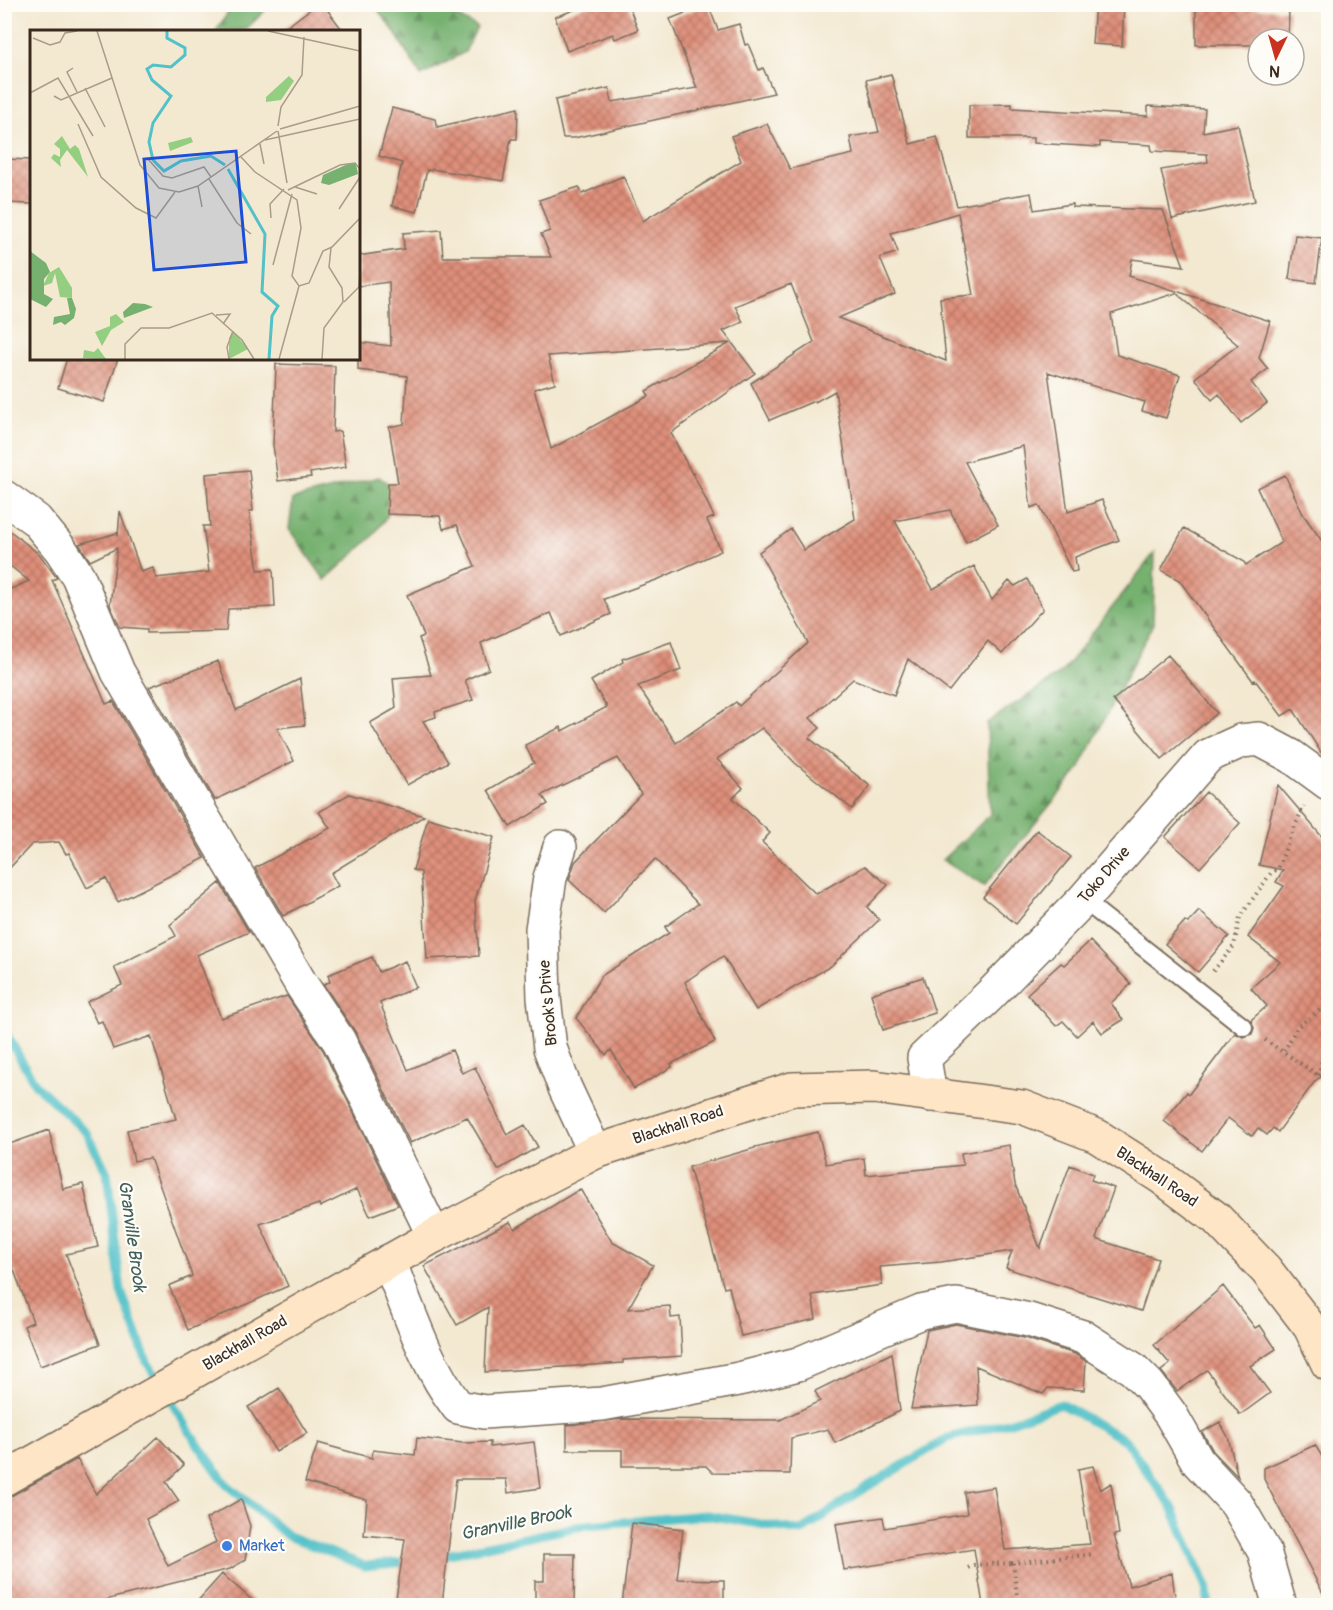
<svg xmlns="http://www.w3.org/2000/svg" width="1333" height="1610" viewBox="0 0 1333 1610" font-family="Pangolin,sans-serif">
	<style>
		.forest { fill: url(#forest-firs); stroke: #586e46; stroke-width: 1.5 }
		.lines { fill: none; stroke-linecap: round; stroke-linejoin: round }
		.stream { stroke: #53c1c8; stroke-width: 9 }
		.building { fill: url(#building-cross-hatch); fill-rule: evenodd }
		.lane-casing { stroke: #7b6c5c; stroke-width: 20 }
		.street-casing { stroke: #7b6c5c; stroke-width: 36 }
		.secondary-casing { stroke: #7b6c5c; stroke-width: 36 }
		.path { stroke: #7b6c5c; stroke-width: 4; stroke-dasharray: 1.5 4.5; stroke-linecap: butt }
		.lane { stroke: #fff; stroke-width: 16 }
		.street { stroke: #fff; stroke-width: 33 }
		.secondary { stroke: #fee5c5; stroke-width: 33 }
		.shop-dot { fill: #3f7fe0; stroke: #fdfcf7; stroke-width: 2 }
		.labels { text-anchor: middle; dominant-baseline: central; stroke-width: 4.5; stroke-linejoin: round; paint-order: stroke }
		.street-label { font-size: 16px; fill: #3b2a1e; stroke: #fdfcf7 }
		.shop-label { font-size: 16px; fill: #366cbe; stroke: #fdfcf7; text-anchor: start }
		.water-label { font-size: 18px; font-style: italic; fill: #435f5a; stroke: #fdfcf7 }
		.inset-river { fill: none; stroke: #53c1c8; stroke-width: 3 }
		.inset-road { fill: none; stroke: #a99c89; stroke-width: 1.5 }
		.view { fill: #1d4ed8; fill-opacity: 0.15; stroke: #1d4ed8; stroke-width: 3 }
		.inset-edge { fill: none; stroke: #3b2a1e; stroke-width: 3 }
	</style>
	<defs>
		<pattern id="forest-firs" width="22" height="20" patternUnits="userSpaceOnUse" patternTransform="scale(1.5)"><rect width="22" height="20" fill="#76b16f"/><path d="M5 1l3.5 6h-7zM16 11l3.5 6h-7z" fill="#62905b"/></pattern>
		<pattern id="building-cross-hatch" width="8" height="8" patternUnits="userSpaceOnUse" patternTransform="scale(1.5)"><rect width="8" height="8" fill="#de8f7a"/><path d="M0 0l8 8M0 8l8-8" fill="none" stroke="#b57563"/></pattern>
	</defs>
	<rect width="100%" height="100%" fill="#fdfcf7"/>
	<filter id="ink" filterUnits="userSpaceOnUse"><feTurbulence type="fractalNoise" baseFrequency=".0167" numOctaves="2"/><feDisplacementMap in="SourceGraphic" scale="12" xChannelSelector="R" yChannelSelector="G"/><feConvolveMatrix kernelMatrix="1 2 1 2 8 2 1 2 1" color-interpolation-filters="sRGB"/></filter>
	<filter id="wash" filterUnits="userSpaceOnUse"><feTurbulence type="fractalNoise" baseFrequency=".008" numOctaves="4" result="noise"/><feDisplacementMap in="SourceGraphic" scale="24" xChannelSelector="R" yChannelSelector="G"/><feGaussianBlur stdDeviation="1.35" result="paint"/><feColorMatrix in="noise" values="0 0 0 0 0 0 0 0 0 0 0 0 0 0 0 0 0 1.4 0 .05"/><feComposite in="paint" operator="in"/></filter>
	<g filter="url(#wash)">
		<rect width="100%" height="100%" fill="#f3e8d0"/>
		<!-- forest -->
		<path class="forest" d="M 233,5 L 233,4 L 271,5 L 245,30 L 216,31 Z
			M 374,5 L 436,5 L 477,27 L 465,52 L 421,76 L 394,31 Z
			M 379,477 L 403,494 L 372,537 L 325,580 L 289,529 L 293,499 Z
			M 1155,552 L 1153,624 L 1078,771 L 984,886 L 942,860 L 990,815 L 987,723 L 1062,672 Z"/>
		<g class="lines">
			<!-- stream -->
			<path class="stream" d="M 4,1030 L 35,1084 L 87,1133 L 107,1173 L 121,1291 L 147,1362 L 195,1440 L 226,1484 L 288,1536 L 365,1566 L 413,1561
				M 435,1557 L 586,1525 L 707,1515 L 801,1531 L 865,1488 L 948,1438 L 1011,1422 L 1061,1404 L 1125,1440 L 1172,1507 L 1206,1585 L 1209,1606"/>
		</g>
		<g id="blocks">
			<!-- building -->
			<path class="building" d="M 317,4 L 323,4 L 344,32 L 280,32 Z
				M 590,4 L 628,4 L 638,30 L 615,39 L 613,34 L 567,51 L 555,17 Z
				M 708,4 L 718,30 L 739,24 L 745,45 L 748,44 L 759,70 L 763,68 L 774,93 L 574,138 L 563,138 L 555,100 L 609,88 L 612,102 L 697,88 L 670,19 Z
				M 1095,4 L 1124,4 L 1122,46 L 1092,44 Z
				M 1196,4 L 1226,4 L 1226,7 L 1289,10 L 1288,39 L 1258,39 L 1258,45 L 1196,45 Z
				M 891,74 L 910,144 L 937,137 L 957,206 L 1031,193 L 1034,210 L 1072,204 L 1072,207 L 1163,210 L 1184,266 L 1132,259 L 1129,276 L 1270,321 L 1259,358 L 1268,369 L 1251,382 L 1267,403 L 1241,423 L 1219,394 L 1212,400 L 1195,378 L 1238,345 L 1176,293 L 1111,314 L 1117,355 L 1180,375 L 1166,418 L 1142,411 L 1145,402 L 1048,372 L 1068,512 L 1102,500 L 1119,540 L 1075,557 L 1077,571 L 1072,572 L 1039,505 L 1031,508 L 1023,446 L 965,462 L 998,525 L 966,542 L 950,510 L 895,521 L 933,589 L 974,566 L 992,600 L 1009,581 L 1015,586 L 1027,579 L 1043,609 L 1002,654 L 988,641 L 949,691 L 908,659 L 894,695 L 853,679 L 810,718 L 820,728 L 809,738 L 870,786 L 852,809 L 795,763 L 762,728 L 717,759 L 743,788 L 733,798 L 770,833 L 762,842 L 816,894 L 865,866 L 888,885 L 867,907 L 879,920 L 831,966 L 756,1010 L 723,956 L 685,982 L 715,1042 L 671,1064 L 672,1067 L 634,1089 L 611,1050 L 606,1055 L 576,1018 L 601,976 L 669,933 L 665,927 L 698,904 L 655,859 L 604,913 L 569,880 L 575,862 L 641,794 L 618,758 L 542,795 L 548,804 L 510,827 L 488,790 L 534,763 L 525,745 L 561,727 L 562,731 L 607,707 L 591,681 L 623,662 L 622,659 L 671,642 L 681,670 L 638,686 L 676,743 L 736,702 L 739,706 L 808,643 L 759,552 L 791,529 L 804,550 L 855,519 L 835,391 L 815,402 L 814,401 L 770,420 L 751,383 L 814,342 L 791,284 L 735,306 L 743,322 L 723,331 L 755,373 L 671,433 L 692,474 L 693,473 L 714,517 L 707,520 L 721,551 L 659,579 L 604,599 L 611,614 L 561,636 L 551,613 L 481,643 L 489,669 L 465,680 L 473,700 L 435,712 L 436,717 L 423,721 L 448,762 L 407,785 L 370,723 L 396,708 L 393,678 L 431,675 L 419,638 L 424,636 L 407,595 L 475,566 L 457,525 L 443,529 L 440,516 L 387,514 L 388,483 L 398,483 L 389,427 L 404,424 L 407,376 L 358,370 L 358,342 L 391,346 L 389,282 L 358,286 L 358,256 L 404,249 L 403,233 L 441,230 L 443,257 L 551,257 L 541,234 L 550,231 L 539,200 L 579,187 L 582,194 L 623,176 L 643,221 L 741,161 L 731,136 L 767,124 L 790,169 L 853,154 L 850,137 L 879,132 L 866,80 ZM 958,213 L 973,295 L 940,298 L 946,361 L 838,318 L 895,294 L 880,258 L 898,252 L 891,233 ZM 730,343 L 646,391 L 649,396 L 551,449 L 534,389 L 555,383 L 548,356 Z
				M 1012,104 L 1012,108 L 1148,116 L 1148,106 L 1205,109 L 1203,132 L 1238,125 L 1255,201 L 1172,219 L 1161,170 L 1208,162 L 1207,154 L 1152,151 L 1151,145 L 1100,142 L 1100,147 L 1033,143 L 1033,138 L 969,138 L 969,105 Z
				M 392,108 L 435,119 L 437,127 L 518,108 L 517,139 L 511,139 L 503,181 L 432,169 L 431,171 L 427,170 L 417,212 L 392,206 L 402,163 L 379,156 Z
				M 4,159 L 32,160 L 32,204 L 4,203 Z
				M 1295,235 L 1322,238 L 1316,283 L 1289,279 Z
				M 67,358 L 118,358 L 104,402 L 58,388 Z
				M 276,364 L 335,366 L 333,432 L 340,431 L 346,467 L 310,473 L 311,477 L 278,481 L 273,445 Z
				M 249,470 L 253,511 L 249,511 L 258,570 L 273,569 L 275,607 L 228,609 L 226,631 L 147,633 L 147,629 L 120,627 L 110,605 L 117,548 L 90,561 L 79,544 L 117,533 L 118,536 L 120,511 L 141,572 L 153,568 L 156,578 L 209,572 L 203,526 L 210,526 L 206,474 Z
				M 1285,475 L 1303,514 L 1329,551 L 1329,760 L 1324,757 L 1293,709 L 1282,716 L 1255,680 L 1253,681 L 1179,580 L 1161,570 L 1184,528 L 1243,561 L 1246,565 L 1282,542 L 1257,488 Z
				M 4,526 L 40,555 L 57,578 L 52,580 L 106,704 L 113,701 L 205,858 L 118,902 L 106,878 L 87,888 L 69,853 L 66,854 L 59,842 L 32,844 L 4,874 L 4,592 L 29,581 L 4,561 Z
				M 1168,655 L 1217,713 L 1162,759 L 1113,700 Z
				M 218,661 L 236,710 L 300,679 L 305,725 L 277,728 L 294,761 L 215,800 L 149,687 Z
				M 1278,785 L 1329,845 L 1329,1071 L 1315,1081 L 1278,1132 L 1273,1128 L 1267,1135 L 1258,1128 L 1252,1136 L 1228,1118 L 1202,1151 L 1164,1121 L 1187,1092 L 1189,1094 L 1235,1033 L 1243,1037 L 1252,1034 L 1254,1028 L 1251,1020 L 1267,1006 L 1251,988 L 1280,962 L 1248,937 L 1284,886 L 1276,882 L 1283,870 L 1259,865 Z
				M 1206,792 L 1240,823 L 1200,868 L 1165,837 Z
				M 349,794 L 424,816 L 331,873 L 338,886 L 283,916 L 255,868 L 330,828 L 319,812 Z
				M 428,818 L 494,837 L 475,901 L 479,956 L 427,959 L 421,872 L 413,870 Z
				M 1037,830 L 1071,857 L 1016,924 L 983,897 Z
				M 220,883 L 249,932 L 197,955 L 221,1018 L 287,996 L 323,1050 L 398,1205 L 370,1216 L 357,1189 L 320,1207 L 319,1204 L 260,1224 L 288,1286 L 188,1330 L 169,1286 L 192,1276 L 150,1158 L 134,1161 L 127,1130 L 176,1119 L 151,1036 L 113,1049 L 102,1021 L 97,1023 L 87,1002 L 122,985 L 114,967 L 176,936 L 170,925 Z
				M 1199,911 L 1229,936 L 1198,972 L 1165,944 L 1185,921 L 1188,923 Z
				M 1090,941 L 1131,984 L 1111,1003 L 1123,1020 L 1102,1033 L 1093,1021 L 1077,1036 L 1063,1021 L 1056,1026 L 1027,994 L 1061,963 L 1064,965 Z
				M 372,957 L 379,972 L 405,961 L 416,987 L 380,1003 L 408,1070 L 452,1050 L 462,1073 L 475,1067 L 507,1135 L 525,1125 L 538,1147 L 498,1170 L 467,1117 L 410,1143 L 356,1033 L 323,984 L 330,982 L 328,975 Z
				M 923,977 L 935,1013 L 883,1030 L 871,994 Z
				M 49,1130 L 63,1189 L 83,1184 L 98,1247 L 66,1254 L 100,1344 L 40,1366 L 24,1326 L 33,1322 L 12,1265 L 4,1268 L 4,1146 Z
				M 818,1132 L 826,1164 L 864,1158 L 866,1175 L 963,1165 L 961,1153 L 1009,1145 L 1015,1184 L 1040,1248 L 1070,1165 L 1093,1174 L 1091,1180 L 1114,1188 L 1096,1239 L 1158,1259 L 1141,1311 L 1006,1268 L 1012,1251 L 941,1262 L 880,1267 L 882,1285 L 812,1295 L 816,1319 L 741,1336 L 729,1287 L 724,1288 L 689,1167 L 755,1148 L 755,1147 Z
				M 580,1189 L 612,1242 L 653,1265 L 628,1309 L 670,1306 L 671,1318 L 680,1317 L 682,1356 L 623,1360 L 623,1363 L 485,1372 L 488,1307 L 457,1325 L 424,1266 L 510,1222 L 515,1229 Z
				M 1223,1286 L 1255,1328 L 1260,1325 L 1276,1349 L 1250,1366 L 1270,1393 L 1240,1415 L 1207,1370 L 1177,1391 L 1161,1371 L 1170,1364 L 1154,1345 Z
				M 956,1324 L 1024,1338 L 1075,1354 L 1086,1361 L 1084,1390 L 1048,1388 L 1043,1394 L 976,1366 L 978,1405 L 911,1409 L 927,1330 Z
				M 892,1353 L 900,1411 L 835,1443 L 828,1429 L 791,1438 L 790,1474 L 713,1473 L 706,1466 L 622,1466 L 622,1450 L 567,1450 L 567,1425 L 622,1419 L 780,1420 L 820,1401 L 815,1391 Z
				M 279,1388 L 307,1433 L 276,1452 L 248,1407 Z
				M 1220,1422 L 1228,1437 L 1238,1477 L 1213,1451 L 1202,1432 Z
				M 158,1437 L 184,1465 L 166,1482 L 179,1501 L 146,1519 L 168,1566 L 216,1542 L 206,1519 L 241,1499 L 250,1526 L 245,1560 L 230,1569 L 85,1605 L 4,1605 L 4,1498 L 13,1495 L 77,1459 L 96,1494 Z
				M 417,1438 L 463,1443 L 490,1442 L 490,1447 L 534,1442 L 540,1488 L 508,1493 L 506,1479 L 456,1479 L 442,1605 L 395,1605 L 405,1539 L 364,1535 L 367,1500 L 305,1482 L 318,1443 L 372,1458 L 373,1450 L 415,1455 Z
				M 1315,1445 L 1329,1468 L 1329,1605 L 1264,1479 L 1264,1468 Z
				M 1093,1466 L 1100,1490 L 1111,1483 L 1119,1534 L 1114,1535 L 1129,1586 L 1172,1573 L 1176,1605 L 983,1605 L 974,1549 L 844,1570 L 836,1524 L 883,1517 L 885,1528 L 967,1514 L 964,1492 L 994,1487 L 1005,1550 L 1090,1544 L 1078,1469 Z
				M 632,1523 L 683,1529 L 677,1579 L 724,1580 L 724,1605 L 622,1605 Z
				M 544,1554 L 575,1554 L 574,1605 L 535,1605 L 535,1581 L 544,1581 Z
				M 222,1574 L 258,1605 L 194,1605 Z"/>
		</g>
	</g>
	<g filter="url(#ink)">
		<use href="#blocks" fill-opacity="0" stroke="#7b6c5c" stroke-width="1.5"/>
		<g class="lines">
			<defs>
				<path id="lane" d="M 1083,900 L 1244,1027"/>
				<path id="street" d="M 4,497 L 36,520 L 61,550 L 78,576 L 118,672 L 301,984 L 339,1041 L 434,1236
					M 560,847 L 550,878 L 542,929 L 544,998 L 550,1048 L 565,1088 L 595,1152
					M 930,1095 L 924,1058 L 990,995 L 1083,900 L 1208,756 L 1241,741 L 1259,739 L 1291,756 L 1328,783
					M 389,1261 C 409,1311 425,1364 458,1407 L 484,1412 L 602,1404 L 739,1379 L 798,1364 L 921,1312 L 956,1305 L 1029,1320 L 1083,1337 L 1133,1369 L 1149,1385 L 1171,1415 L 1198,1462 L 1236,1503 L 1264,1551 L 1280,1606"/>
				<path id="secondary" d="M 4,1479 L 434,1236 L 595,1152 L 792,1089 L 874,1087 L 1022,1107 L 1097,1136 L 1161,1177 L 1216,1218 L 1266,1270 L 1310,1327 L 1328,1364"/>
			</defs>
			<!-- lane casing -->
			<use href="#lane" class="lane-casing"/>
			<!-- street casing -->
			<use href="#street" class="street-casing"/>
			<!-- secondary casing -->
			<use href="#secondary" class="secondary-casing"/>
			<!-- path -->
			<path class="path" d="M 1213,971 L 1234,946 L 1240,917 L 1271,873 L 1278,869 L 1289,839 L 1304,806
				M 1265,1040 L 1318,1075 L 1328,1078
				M 1284,1051 L 1297,1027 L 1328,1004
				M 1318,1075 L 1321,1063 L 1328,1060
				M 968,1568 L 974,1565 L 1013,1563
				M 997,1606 L 1017,1602
				M 1018,1606 L 1013,1563 L 1094,1554"/>
			<!-- lane -->
			<use href="#lane" class="lane"/>
			<!-- street -->
			<use href="#street" class="street"/>
			<!-- secondary -->
			<use href="#secondary" class="secondary"/>
		</g>
	</g>
	<!-- markers -->
	<circle class="shop-dot" cx="227" cy="1546" r="6"/>
	<g class="labels">
		<!-- street labels -->
		<g class="street-label">
			<text transform="translate(1104 875) rotate(-49)">Toko Drive</text>
			<text transform="translate(548 1003) rotate(-95)">Brook's Drive</text>
			<text transform="translate(678 1125) rotate(-18)">Blackhall Road</text>
			<text transform="translate(1157 1177) rotate(34)">Blackhall Road</text>
			<text transform="translate(245 1343) rotate(-30)">Blackhall Road</text>
		</g>
		<!-- shop labels -->
		<g class="shop-label">
			<text x="239" y="1546">Market</text>
		</g>
		<!-- water labels -->
		<g class="water-label">
			<text transform="translate(132 1236) rotate(82)">Granville Brook</text>
			<text transform="translate(516 1523) rotate(-12)">Granville Brook</text>
		</g>
	</g>
	<!-- overview -->
	<g transform="translate(30 30)">
		<rect width="330" height="330" fill="#f3e8d0"/>
		<path d="M 259,46 L 264,51 L 251,70 L 236,72 L 236,67 ZM 32,106 L 40,119 L 45,115 L 49,119 L 58,147 L 37,120 L 30,130 L 31,137 L 21,128 L 24,124 L 30,127 L 30,119 L 24,114 ZM 161,107 L 163,112 L 140,121 L 138,113 ZM 29,237 L 42,258 L 42,268 L 30,267 L 25,243 L 22,253 L 13,256 L 19,243 ZM 86,284 L 94,292 L 81,300 L 72,316 L 65,302 L 80,296 L 80,287 ZM 68,318 L 76,329 L 53,328 L 54,320 L 64,322 Z" fill="#93ce81"/>
		<path d="M 318,134 L 326,134 L 328,144 L 299,155 L 291,153 L 293,145 ZM 0,221 L 16,233 L 20,242 L 14,249 L 14,264 L 23,269 L 16,277 L 0,269 ZM 37,268 L 42,268 L 46,279 L 44,288 L 35,295 L 31,292 L 23,295 L 24,287 L 40,284 ZM 103,273 L 115,274 L 123,277 L 94,288 L 93,282 Z" fill="#76b16f"/>
		<path d="M 203,301 L 218,319 L 199,329 L 199,308 Z" fill="#93ce81"/>
		<path class="inset-river" d="M 137,1 L 137,8 L 155,18 L 155,25 L 141,37 L 123,35 L 117,39 L 122,50 L 141,66 L 123,93 L 119,112 L 123,130 L 134,141 L 151,131 L 181,126 L 195,135M 198,139 L 235,204 L 232,262 L 248,276 L 242,286 L 239,329"/>
		<path class="inset-road" d="M 67,1 L 110,135 L 129,158 L 149,162 L 168,156 L 247,101M 238,1 L 330,21M 3,8 L 20,15 L 30,12 L 35,3 L 47,1M 43,38 L 37,42 L 47,62M 55,58 L 75,97M 0,63 L 28,48 L 63,106M 24,66 L 31,70 L 82,48M 48,94 L 71,147 L 106,178 L 126,188 L 145,162M 248,96 L 251,77 L 272,45 L 274,7M 250,99 L 330,76M 248,101 L 257,153M 235,110 L 330,89M 230,114 L 234,134M 211,127 L 225,142 L 267,170 L 271,198 L 262,246 L 269,256 L 279,253 L 293,221 L 302,217 L 330,188M 118,129 L 133,146 L 142,148 L 174,137 L 181,147M 179,149 L 207,193 L 221,204M 168,156 L 172,177M 265,157 L 287,164M 258,160 L 310,135 L 325,133 L 330,139M 309,179 L 330,147M 241,188 L 240,174 L 254,159M 243,235 L 262,164M 314,272 L 329,257 L 330,242M 186,285 L 200,284 L 193,294M 95,329 L 95,314 L 111,298 L 139,298 L 182,283 L 212,310 L 224,329M 199,329 L 197,317 L 203,301M 249,329 L 269,256M 292,329 L 294,298 L 313,272 L 312,258 L 299,237 L 301,218"/>
		<path class="view" d="M 206,121 L 216,232 L 124,240 L 114,129 Z"/>
		<rect width="330" height="330" class="inset-edge"/>
	</g>
	<!-- margin -->
	<rect width="1333" height="1610" fill="none" stroke="#fdfcf7" stroke-width="24"/>
	<!-- north arrow -->
	<g transform="translate(1276 57) rotate(185)"><circle r="28" fill="#fdfcf7" stroke="#afa8a0" stroke-width="1.5"/>
	<path d="M0-4.5L10 22L0 15L-10 22Z" fill="#c8321e"/>
	<text y="-9" font-size="16" font-weight="bold" text-anchor="middle" fill="#3b2a1e">N</text>
	</g>
</svg>
